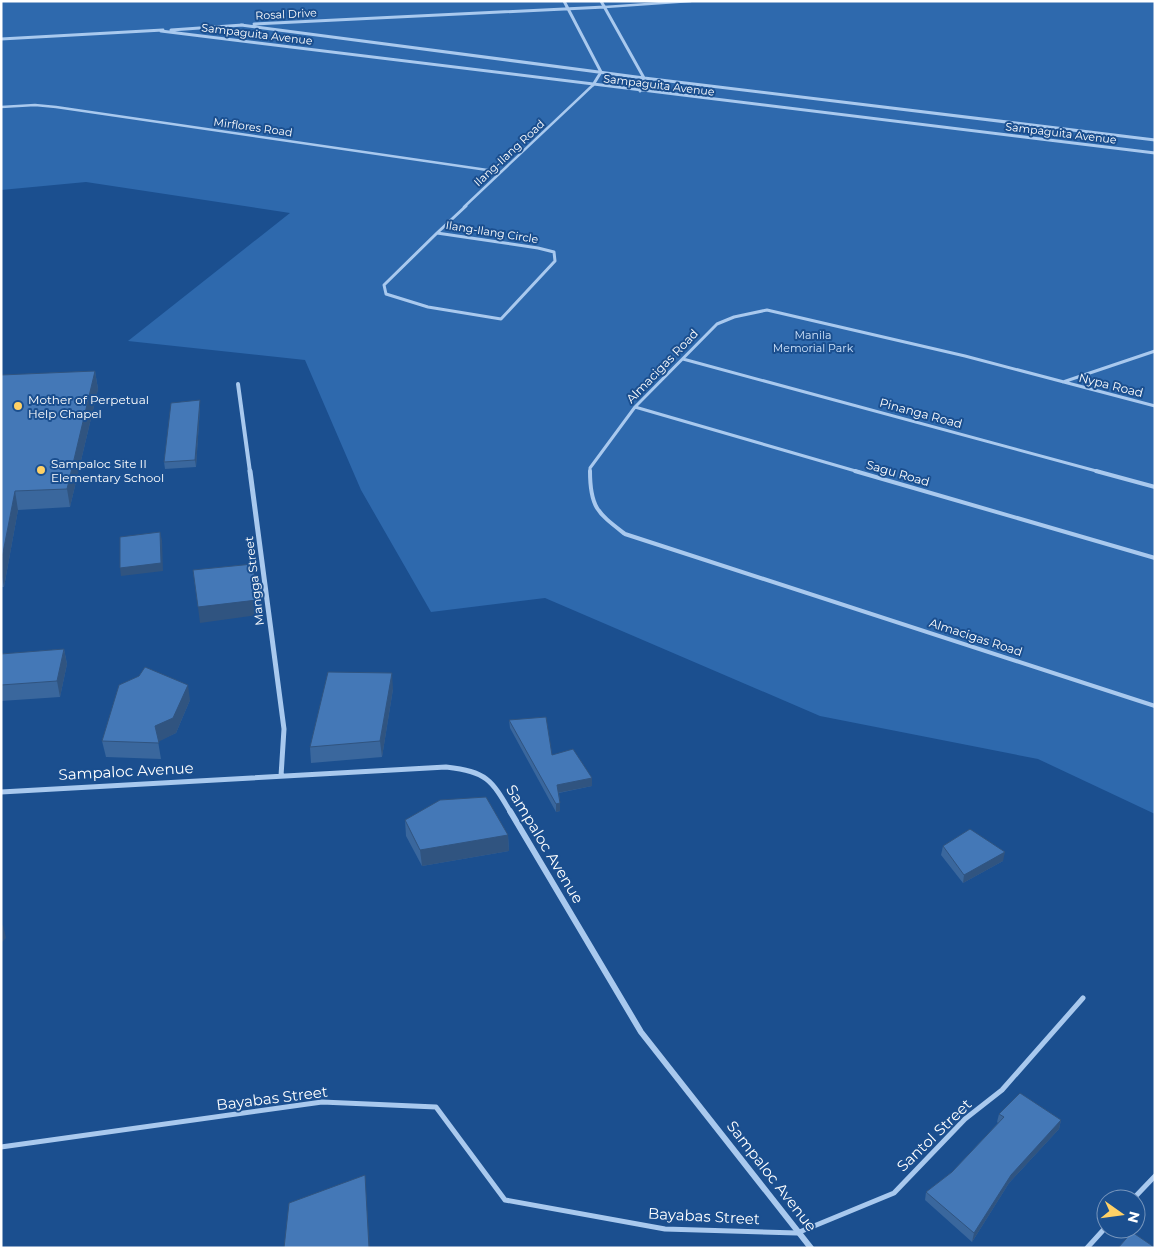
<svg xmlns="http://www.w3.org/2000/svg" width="1156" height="1249" viewBox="0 0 1156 1249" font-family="Montserrat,sans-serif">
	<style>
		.green { fill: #2e69ad }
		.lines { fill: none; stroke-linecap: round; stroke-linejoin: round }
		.lane-far3 { stroke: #a9c9ee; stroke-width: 2.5 }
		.lane-far2 { stroke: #a9c9ee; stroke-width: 3 }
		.lane-far1 { stroke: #a9c9ee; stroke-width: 4 }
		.lane { stroke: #a9c9ee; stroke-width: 5 }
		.street-far3 { stroke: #a9c9ee; stroke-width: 3 }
		.street-far2 { stroke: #a9c9ee; stroke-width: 4 }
		.street-far1 { stroke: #a9c9ee; stroke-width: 5 }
		.street { stroke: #a9c9ee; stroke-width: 6 }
		.wall { fill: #3a679d }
		.shaded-wall { fill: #305480 }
		.building { fill: #4478b7; stroke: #305480 }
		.poi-dot { fill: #ffd166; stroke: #1b4f8f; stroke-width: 2 }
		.labels { text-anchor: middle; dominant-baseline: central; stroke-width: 4; stroke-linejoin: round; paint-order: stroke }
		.far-street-label { font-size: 11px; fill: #fff; stroke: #1b4f8f }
		.far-park-label { font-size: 11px; fill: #cfe3fa; stroke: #1b4f8f }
		.street-label { font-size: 12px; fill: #fff; stroke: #1b4f8f }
		.poi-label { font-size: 12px; fill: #fff; stroke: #1b4f8f; text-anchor: start }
		.near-street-label { font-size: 15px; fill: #fff; stroke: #1b4f8f }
	</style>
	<rect width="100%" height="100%" fill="#1b4f8f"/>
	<!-- green -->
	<path class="green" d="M 1,1 L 1155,1 L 1155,814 L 1038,759 L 820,716 L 545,598 L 431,612 L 361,490 L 305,360 L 128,341 L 290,213 L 86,182 L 1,190 Z"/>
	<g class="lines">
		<!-- lane-far3 -->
		<path class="lane-far3" d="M 605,7 L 691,1
			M 1,107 L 35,105 L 56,107 L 501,172
			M 464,207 L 593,85"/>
		<!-- lane-far2 -->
		<path class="lane-far2" d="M 437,233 L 538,248 L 554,252 L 555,261 L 501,319 L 428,307 L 386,294 L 384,285 Z
			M 437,233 L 466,206
			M 683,359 L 1100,472
			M 1063,382 L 1155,351
			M 635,407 L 859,472
			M 590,472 L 590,468 L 635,407 L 717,324 L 734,317 L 767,310 L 965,356 L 1155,406"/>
		<!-- lane-far1 -->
		<path class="lane-far1" d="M 590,471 C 590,508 598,513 625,534 L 1155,706
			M 855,471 L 1155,558
			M 1096,471 L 1155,487"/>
		<!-- lane -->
		<path class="lane" d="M 1,1147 L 322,1102 L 436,1107 L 505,1200 L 665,1229 L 797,1233 L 894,1193 L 965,1119 L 1002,1090 L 1083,998
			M 1133,1199 L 1155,1176
			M 1087,1248 L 1106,1227"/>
		<!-- street-far3 -->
		<path class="street-far3" d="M 564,1 L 601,72 L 593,85
			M 601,1 L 644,78 L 640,91
			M 254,24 L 605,7
			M 241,25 L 644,78 L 1155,140
			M 171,30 L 243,25
			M 161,31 L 1155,153
			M 1,39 L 163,30"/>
		<!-- street-far2 -->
		<path class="street-far2" d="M 238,384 L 250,472"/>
		<!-- street-far1 -->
		<path class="street-far1" d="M 250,471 L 284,729 L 281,776
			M 1,792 L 446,767 C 487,772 491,779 511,813"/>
		<!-- street -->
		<path class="street" d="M 510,811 L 641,1032 L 811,1248"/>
	</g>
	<!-- wall -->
	<path class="wall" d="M 95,371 L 98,389 L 70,507 L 18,510 L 4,587 L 1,587 L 1,375 Z
		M 200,407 L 196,467 L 165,469 L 164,462 Z
		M 64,649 L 67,664 L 60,697 L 1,701 L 1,654 Z
		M 393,689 L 382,757 L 311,763 L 310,747 Z
		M 190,700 L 176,733 L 158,741 L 161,759 L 106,757 L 102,741 Z
		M 509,720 L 552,755 L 592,778 L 592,786 L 559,793 L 560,803 L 560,811 L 556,812 L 510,728 Z
		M 405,820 L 508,835 L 509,851 L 422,866 L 406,836 Z
		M 943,846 L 1003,861 L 963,883 L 941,855 Z
		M 999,1114 L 1061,1120 L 1059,1129 L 1009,1183 L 972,1242 L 925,1200 L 926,1192 L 952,1172 L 998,1123 L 997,1122 Z"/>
	<!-- shaded-wall -->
	<path class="shaded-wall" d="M 95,371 L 98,389 L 70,507 L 67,489 Z
		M 200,400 L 200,407 L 196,467 L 195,460 Z
		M 15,491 L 18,510 L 4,587 L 1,572 L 1,563 Z
		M 160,532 L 162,540 L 163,571 L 121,576 L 120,568 Z
		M 253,564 L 258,615 L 200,623 L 198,607 Z
		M 64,649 L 67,664 L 60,697 L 57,681 Z
		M 392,673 L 393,689 L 382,757 L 380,741 Z
		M 188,685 L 190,700 L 176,733 L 158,742 L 155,726 Z
		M 592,778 L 592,786 L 557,793 L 557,785 Z
		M 560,803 L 560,811 L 556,812 L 556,804 Z
		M 508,835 L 509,851 L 422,866 L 420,850 Z
		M 1005,852 L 1003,861 L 963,883 L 964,875 Z
		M 3,925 L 6,938 L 1,943 L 1,926 Z
		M 1061,1120 L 1059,1129 L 1009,1183 L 972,1242 L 974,1233 L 1011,1175 Z
		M 365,1175 L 366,1192 L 370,1248 L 369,1248 Z"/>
	<!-- building -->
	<path class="building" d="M 95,371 L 67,489 L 15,491 L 1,563 L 1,375 Z
		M 200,400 L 195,460 L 164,462 L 171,403 Z
		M 160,532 L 161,563 L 120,568 L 120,537 Z
		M 253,564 L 257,600 L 198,607 L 193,570 Z
		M 64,649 L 57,681 L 1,685 L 1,654 Z
		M 145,667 L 188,685 L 173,718 L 155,726 L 159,743 L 102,741 L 119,685 L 139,676 Z
		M 328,672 L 392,673 L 380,741 L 310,747 Z
		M 546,717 L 552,755 L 573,749 L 592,778 L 557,785 L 560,803 L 556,804 L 509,720 Z
		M 486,797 L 508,835 L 420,850 L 405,820 L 440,800 Z
		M 970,829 L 1005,852 L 964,875 L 943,846 Z
		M 1020,1093 L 1061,1120 L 1011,1175 L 974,1233 L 926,1192 L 952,1172 L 1004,1117 L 999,1114 Z
		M 365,1175 L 369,1248 L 284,1248 L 289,1203 Z
		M 1132,1232 L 1154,1247 L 1155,1246 L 1155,1248 L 1118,1248 Z"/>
	<!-- markers -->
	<g class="poi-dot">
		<circle cx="18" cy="406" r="5"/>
		<circle cx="41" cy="470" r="5"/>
	</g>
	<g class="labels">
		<!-- far-street labels -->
		<g class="far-street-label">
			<text transform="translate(286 14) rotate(-3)">Rosal Drive</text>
			<text transform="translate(257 34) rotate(7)">Sampaguita Avenue</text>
			<text transform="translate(659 85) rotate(7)">Sampaguita Avenue</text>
			<text transform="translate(253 127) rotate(8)">Mirflores Road</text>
			<text transform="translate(1061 133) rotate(7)">Sampaguita Avenue</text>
			<text transform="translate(509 153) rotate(-43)">Ilang-Ilang Road</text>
			<text transform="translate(492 232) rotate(9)">Ilang-Ilang Circle</text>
		</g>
		<!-- far-park labels -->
		<g class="far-park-label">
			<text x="813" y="335">Manila<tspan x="813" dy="13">Memorial Park</tspan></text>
		</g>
		<!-- street labels -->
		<g class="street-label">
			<text transform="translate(662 366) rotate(-46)">Almacigas Road</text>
			<text transform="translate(1111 385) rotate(14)">Nypa Road</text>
			<text transform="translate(921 413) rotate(15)">Pinanga Road</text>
			<text transform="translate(898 473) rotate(16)">Sagu Road</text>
			<text transform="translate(254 581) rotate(-97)">Mangga Street</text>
			<text transform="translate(976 637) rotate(18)">Almacigas Road</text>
		</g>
		<!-- poi labels -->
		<g class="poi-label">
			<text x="28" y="399">Mother of Perpetual<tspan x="28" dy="14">Help Chapel</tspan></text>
			<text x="51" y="463">Sampaloc Site II<tspan x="51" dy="14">Elementary School</tspan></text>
		</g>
		<!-- near-street labels -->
		<g class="near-street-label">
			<text transform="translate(126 771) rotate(-3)">Sampaloc Avenue</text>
			<text transform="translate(545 844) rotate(59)">Sampaloc Avenue</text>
			<text transform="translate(272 1098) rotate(-7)">Bayabas Street</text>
			<text transform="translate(934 1135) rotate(-44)">Santol Street</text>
			<text transform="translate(772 1176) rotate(52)">Sampaloc Avenue</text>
			<text transform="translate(704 1216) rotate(3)">Bayabas Street</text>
		</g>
	</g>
	<!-- border -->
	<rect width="1156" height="1249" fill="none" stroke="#ffffff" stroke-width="5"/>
	<!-- north arrow -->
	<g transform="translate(1121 1214) rotate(104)"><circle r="24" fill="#1b4f8f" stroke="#7695bc"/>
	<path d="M0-4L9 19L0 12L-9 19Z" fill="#ffd166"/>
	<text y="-8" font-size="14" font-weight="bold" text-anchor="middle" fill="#ffffff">N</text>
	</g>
</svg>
